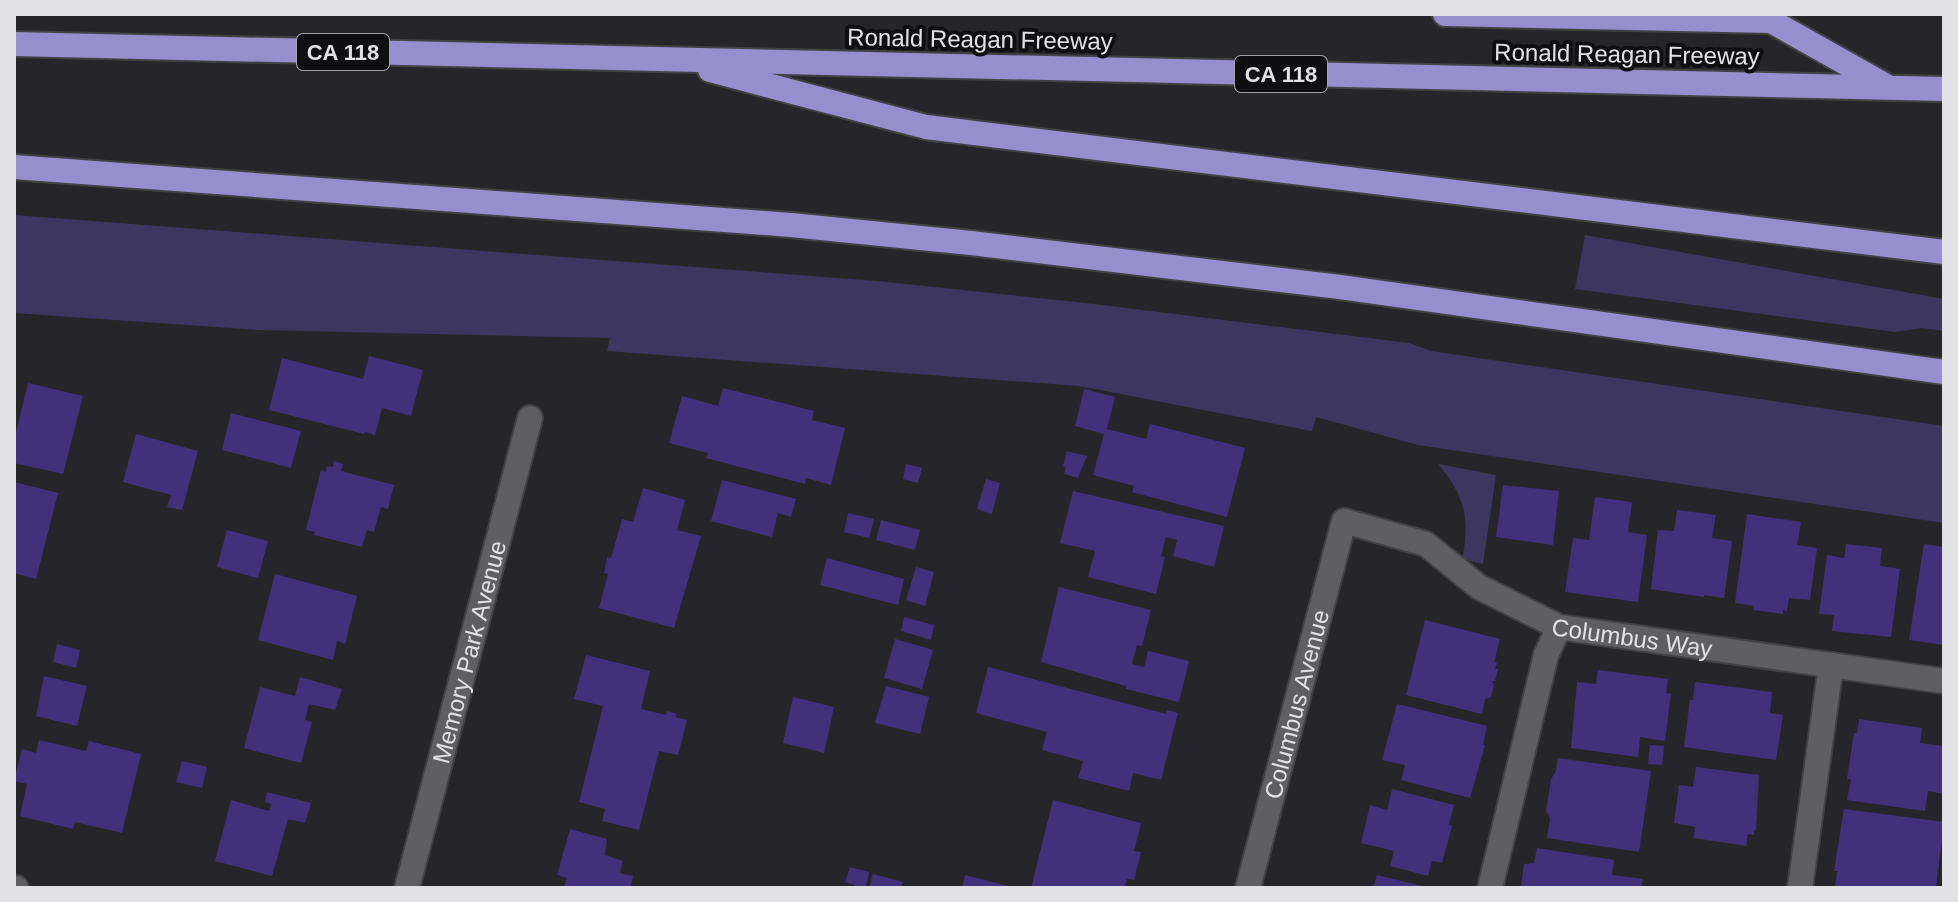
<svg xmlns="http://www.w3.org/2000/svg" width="1958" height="902" viewBox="0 0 1958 902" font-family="Helvetica,sans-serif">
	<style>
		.green { fill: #3c3660 }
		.building { fill: #41317a }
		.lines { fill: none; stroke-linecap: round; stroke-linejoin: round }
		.lane-casing { stroke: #424244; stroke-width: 28 }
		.street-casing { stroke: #424244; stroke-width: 28 }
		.highway-casing { stroke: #424244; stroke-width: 28 }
		.lane { stroke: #5f5f63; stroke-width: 24 }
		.street { stroke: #5f5f63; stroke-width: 24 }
		.highway { stroke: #968ecd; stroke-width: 24 }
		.labels { text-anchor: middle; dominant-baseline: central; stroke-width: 8; stroke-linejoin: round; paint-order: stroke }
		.shield { fill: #0f0f11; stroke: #a3a3a5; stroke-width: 2 }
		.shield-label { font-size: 22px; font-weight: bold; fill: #e2e2e4 }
		.street-label { font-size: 24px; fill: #e2e2e4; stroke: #0f0f11 }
	</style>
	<rect width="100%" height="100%" fill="#26262a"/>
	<!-- green -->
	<path class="green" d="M 14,215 L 877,281 L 1086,303 L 1409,343 L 1431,351 L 1944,426 L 1944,523 L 1418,445 L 1316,417 L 1312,431 L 1079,386 L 607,351 L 610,338 L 258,330 L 14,313 Z
		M 1585,235 L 1944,299 L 1944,331 L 1922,328 L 1895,332 L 1575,289 Z
		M 1438,464 L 1496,475 L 1483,564 L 1462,559 C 1471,520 1464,494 1438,464 Z"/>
	<!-- building -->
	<path class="building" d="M 369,356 L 423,370 L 411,416 L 382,408 L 375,435 L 365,432 L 364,434 L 269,410 L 282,358 L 363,379 Z
		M 28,383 L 83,396 L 63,474 L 14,463 L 14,441 Z
		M 723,388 L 814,411 L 812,420 L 845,428 L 831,485 L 806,478 L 805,484 L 706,458 L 708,453 L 669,443 L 682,396 L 718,406 Z
		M 1084,389 L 1115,397 L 1107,429 L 1146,439 L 1150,424 L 1245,448 L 1227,517 L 1132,492 L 1134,486 L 1093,475 L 1104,434 L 1075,426 Z
		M 231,413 L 301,431 L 291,468 L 222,450 Z
		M 136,434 L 198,451 L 182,510 L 167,507 L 171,495 L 123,482 Z
		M 1067,451 L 1087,456 L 1078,478 L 1064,474 L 1066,467 L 1063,466 Z
		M 334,461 L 343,464 L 341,471 L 394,485 L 388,509 L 381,507 L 374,532 L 367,530 L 362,547 L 314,535 L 315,532 L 306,530 L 321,470 L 326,472 L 327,466 L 333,467 Z
		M 906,464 L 922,468 L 918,483 L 903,479 Z
		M 986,479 L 1000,483 L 992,514 L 977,509 Z
		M 722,480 L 796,499 L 791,517 L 778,513 L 772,537 L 711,521 Z
		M 14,482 L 58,493 L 36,579 L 14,573 Z
		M 1503,485 L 1559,491 L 1553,545 L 1496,537 Z
		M 643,488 L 685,500 L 677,530 L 701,536 L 674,628 L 599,608 L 608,574 L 604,573 L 607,557 L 611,558 L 622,519 L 633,522 Z
		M 1073,491 L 1224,526 L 1214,567 L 1173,556 L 1177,540 L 1166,537 L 1161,556 L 1165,557 L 1156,594 L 1088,577 L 1095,551 L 1060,543 Z
		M 1595,497 L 1632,502 L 1628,532 L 1647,535 L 1638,602 L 1565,592 L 1573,538 L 1589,540 Z
		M 1677,510 L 1716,515 L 1712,538 L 1732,541 L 1724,598 L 1704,595 L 1704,597 L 1651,589 L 1658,530 L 1674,531 Z
		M 848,513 L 874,519 L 869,538 L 844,532 Z
		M 1747,514 L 1801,522 L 1797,545 L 1817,548 L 1810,600 L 1789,598 L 1787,611 L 1783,610 L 1783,614 L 1753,610 L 1754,606 L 1735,603 Z
		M 881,520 L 920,530 L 915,550 L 876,540 Z
		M 227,530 L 268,541 L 258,578 L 217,567 Z
		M 1846,544 L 1882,548 L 1880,566 L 1900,569 L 1891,637 L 1832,631 L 1834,615 L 1819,614 L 1827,555 L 1844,558 Z
		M 1924,544 L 1944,547 L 1944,645 L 1909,640 Z
		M 827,558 L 904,579 L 898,605 L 820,585 Z
		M 916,567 L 934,572 L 925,606 L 906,600 Z
		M 275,574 L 357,596 L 345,644 L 337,641 L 333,660 L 258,640 Z
		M 1059,587 L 1151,610 L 1142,646 L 1137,645 L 1132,664 L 1144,667 L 1148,651 L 1189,661 L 1179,702 L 1126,689 L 1126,686 L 1041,662 Z
		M 904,617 L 934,625 L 931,640 L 901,631 Z
		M 1425,620 L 1500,639 L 1494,662 L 1497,663 L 1495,669 L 1498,669 L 1495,681 L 1492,681 L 1494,685 L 1491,697 L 1485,699 L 1482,714 L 1406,695 Z
		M 895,639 L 933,650 L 922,689 L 884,678 Z
		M 57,644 L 80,650 L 76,668 L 53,662 Z
		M 586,655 L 650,671 L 641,709 L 666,715 L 667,711 L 677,714 L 675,717 L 687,720 L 678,755 L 659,751 L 639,830 L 602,821 L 605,809 L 579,802 L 603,706 L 574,699 Z
		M 988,667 L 1166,714 L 1167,710 L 1178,713 L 1161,780 L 1133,773 L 1129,791 L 1078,778 L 1083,761 L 1042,750 L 1047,732 L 976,713 Z
		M 1598,670 L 1668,679 L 1666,693 L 1671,694 L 1665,741 L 1640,737 L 1638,757 L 1571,748 L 1577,682 L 1596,684 Z
		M 44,676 L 87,686 L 77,726 L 36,716 Z
		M 300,677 L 342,689 L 335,710 L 309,704 L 305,720 L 312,722 L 301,763 L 244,748 L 260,687 L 295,696 Z
		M 1695,682 L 1772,692 L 1770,713 L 1783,715 L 1776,760 L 1684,747 L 1690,700 L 1693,700 Z
		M 886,686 L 929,697 L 920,734 L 875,723 Z
		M 793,697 L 834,707 L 824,753 L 783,743 Z
		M 1397,704 L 1487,726 L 1483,745 L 1485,745 L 1470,798 L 1401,780 L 1405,765 L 1382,760 Z
		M 1859,719 L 1922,728 L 1920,743 L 1944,746 L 1944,794 L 1928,791 L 1925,811 L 1847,800 L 1851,779 L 1847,779 L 1854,733 L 1857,733 Z
		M 39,740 L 86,751 L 89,741 L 141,754 L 122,833 L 75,822 L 73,829 L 20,816 L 27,784 L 14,781 L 22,749 L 36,753 Z
		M 1650,745 L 1664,746 L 1662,765 L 1648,764 Z
		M 1558,758 L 1651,771 L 1639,852 L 1547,838 L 1550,818 L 1546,811 L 1551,779 L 1556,771 Z
		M 182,761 L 207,767 L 202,788 L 176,782 Z
		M 1696,767 L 1759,775 L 1756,830 L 1754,830 L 1754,835 L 1748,834 L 1746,846 L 1694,838 L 1695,827 L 1674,823 L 1679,785 L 1693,787 Z
		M 1392,789 L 1454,805 L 1449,825 L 1452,826 L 1442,863 L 1432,861 L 1428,876 L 1390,866 L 1394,851 L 1361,843 L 1370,805 L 1387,810 Z
		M 267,792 L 311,803 L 305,823 L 288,819 L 272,876 L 215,861 L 231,800 L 269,811 L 271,804 L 265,802 Z
		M 1053,800 L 1141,823 L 1134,851 L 1141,852 L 1134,880 L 1127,879 L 1124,888 L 1031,888 Z
		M 1844,809 L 1944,822 L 1936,888 L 1835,888 L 1837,871 L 1834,871 Z
		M 570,829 L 607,839 L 605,855 L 623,861 L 620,873 L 633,876 L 630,888 L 564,888 L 567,878 L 557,875 Z
		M 1537,848 L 1614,860 L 1612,875 L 1643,879 L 1641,888 L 1521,888 L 1524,864 L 1534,863 Z
		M 850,867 L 869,872 L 866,887 L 855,888 L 855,885 L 845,882 Z
		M 873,874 L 903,882 L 901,888 L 869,888 Z
		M 965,875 L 1012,887 L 1012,888 L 962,888 Z
		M 1377,875 L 1426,887 L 1426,888 L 1373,888 Z"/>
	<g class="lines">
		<defs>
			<path id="lane" d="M 1490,888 L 1546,655 L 1559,627
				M 1800,888 L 1831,665"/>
			<g id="street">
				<path d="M 14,888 L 16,888"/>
				<path id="s1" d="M 407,888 L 530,418"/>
				<path id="s2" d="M 1248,888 L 1344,521 L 1426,544 L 1479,587 L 1559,627 L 1944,681"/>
			</g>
			<path id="highway" d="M 1445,14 L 1771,21 L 1888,87
				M 14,44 L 1944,89
				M 710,70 L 926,127 L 1944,252
				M 14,167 L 791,225 L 971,243 L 1340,287 L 1944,372"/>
		</defs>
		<!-- lane casing -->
		<use href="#lane" class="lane-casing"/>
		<!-- street casing -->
		<use href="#street" class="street-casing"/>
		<!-- highway casing -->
		<use href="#highway" class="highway-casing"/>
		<!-- lane -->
		<use href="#lane" class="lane"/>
		<!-- street -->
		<use href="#street" class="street"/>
		<!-- highway -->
		<use href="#highway" class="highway"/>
	</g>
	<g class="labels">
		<!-- shield labels -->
		<g class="shield">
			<rect x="297" y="34" width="92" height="36" rx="6"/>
			<rect x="1235" y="56" width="92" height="36" rx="6"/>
		</g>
		<g class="shield-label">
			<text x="343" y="52">CA 118</text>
			<text x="1281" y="74">CA 118</text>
		</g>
		<!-- street labels -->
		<g class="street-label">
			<text transform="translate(980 39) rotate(1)">Ronald Reagan Freeway</text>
			<text transform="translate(1627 54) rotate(1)">Ronald Reagan Freeway</text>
			<text stroke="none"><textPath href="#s2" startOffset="696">Columbus Way</textPath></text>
			<text stroke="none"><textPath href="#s1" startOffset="244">Memory Park Avenue</textPath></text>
			<text stroke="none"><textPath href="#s2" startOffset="190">Columbus Avenue</textPath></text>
		</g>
	</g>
	<!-- border -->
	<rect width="1958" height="902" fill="none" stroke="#e2e2e4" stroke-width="32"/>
</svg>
